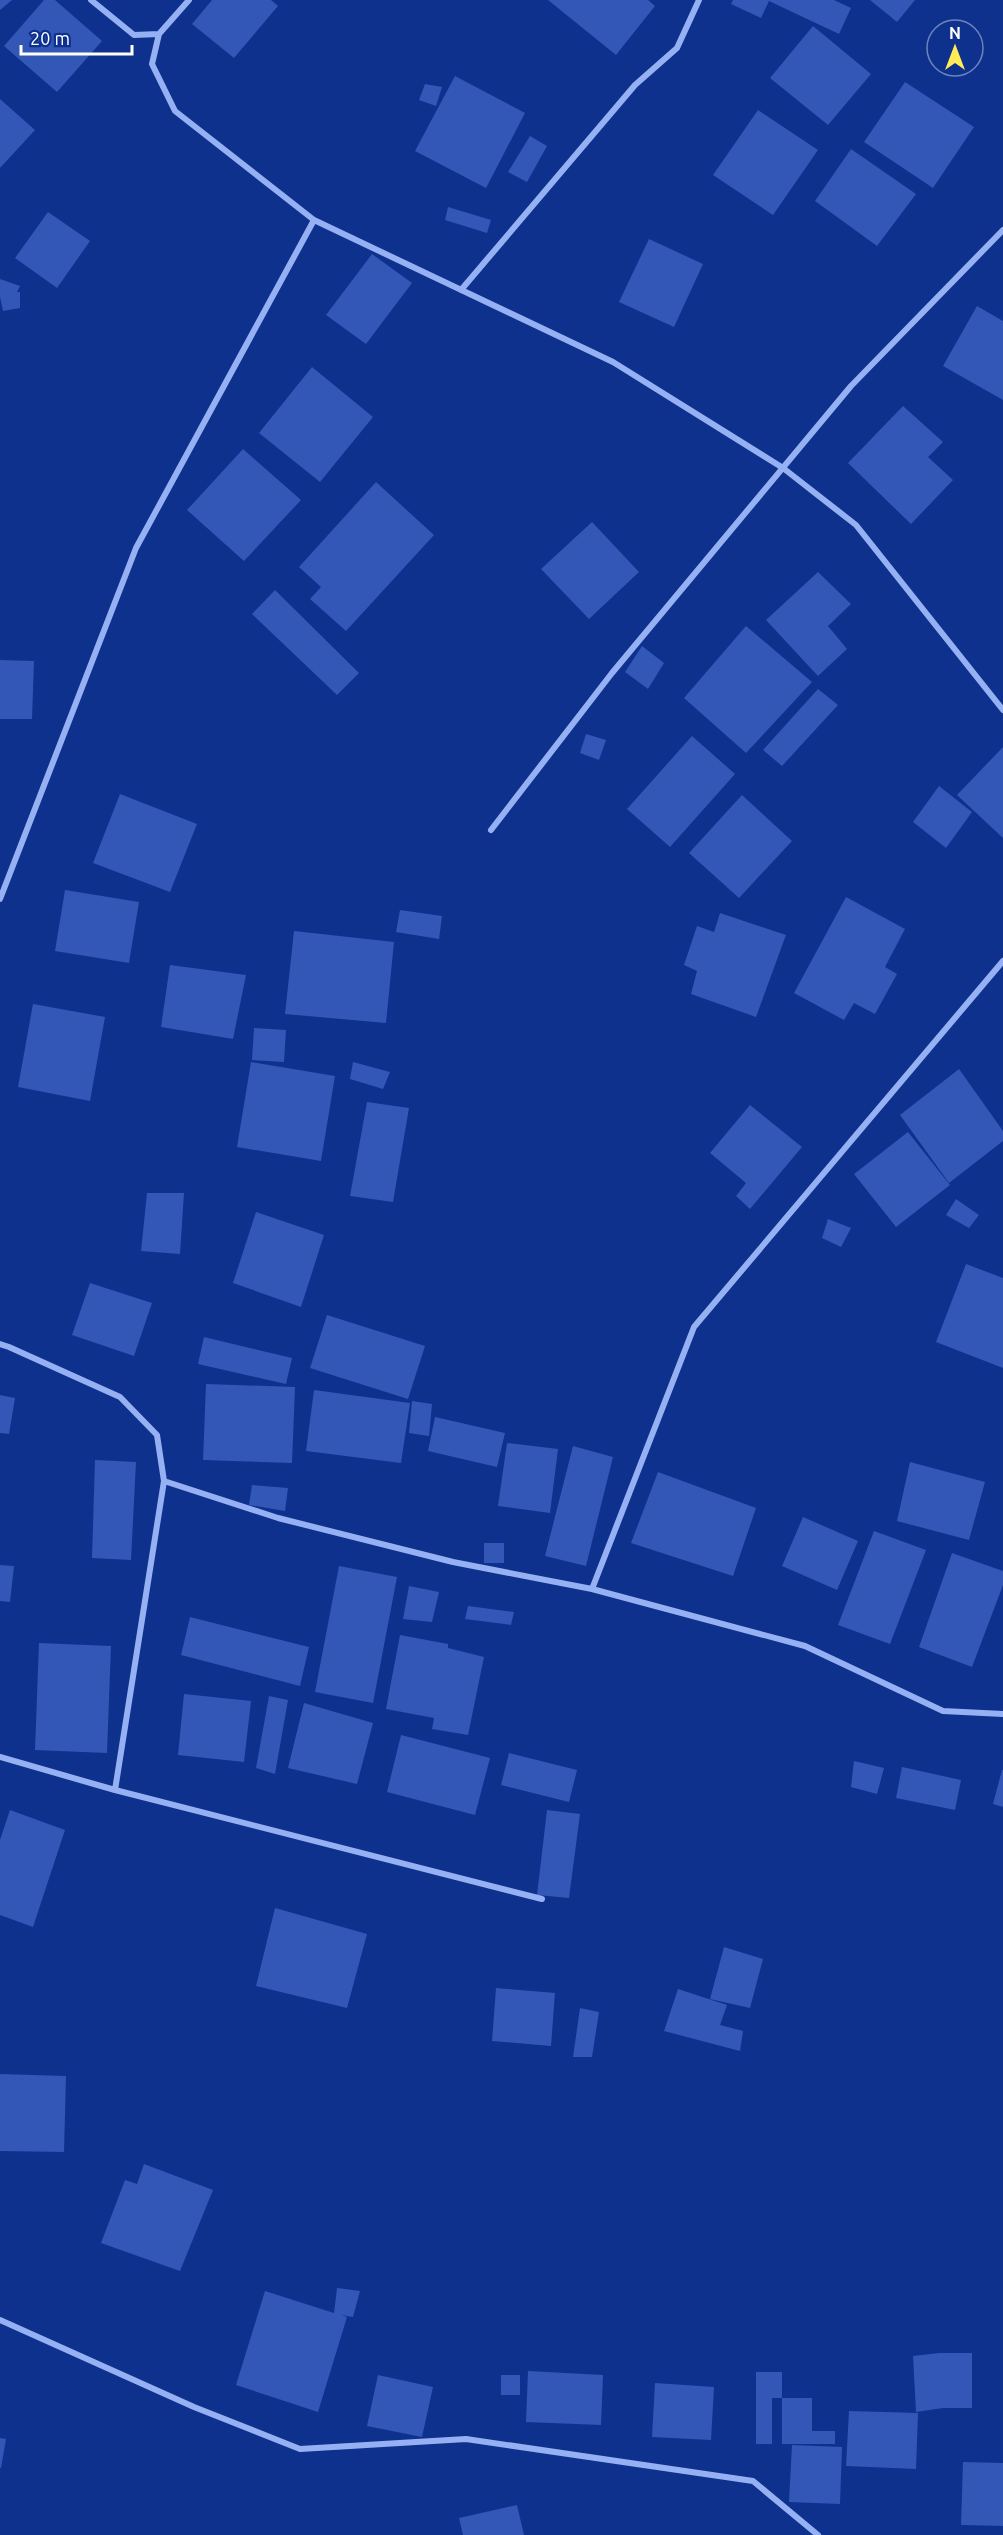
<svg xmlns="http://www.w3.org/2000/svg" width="1003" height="2535" viewBox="0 0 1003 2535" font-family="Ubuntu,sans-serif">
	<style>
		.building { fill: #3257b6 }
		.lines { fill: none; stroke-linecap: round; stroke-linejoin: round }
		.minor { stroke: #96b1f3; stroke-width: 6 }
	</style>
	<rect width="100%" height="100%" fill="#0e318e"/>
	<!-- building -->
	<path class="building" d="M 0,0 L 12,0 L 0,10 Z
		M 44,0 L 55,0 L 102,41 L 57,92 L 4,46 Z
		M 212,0 L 271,0 L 278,6 L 234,58 L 192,24 Z
		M 548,0 L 648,0 L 655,6 L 616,55 Z
		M 733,0 L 834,0 L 851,8 L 839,34 L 769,1 L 761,18 L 731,4 Z
		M 870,0 L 915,0 L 897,22 Z
		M 813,26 L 871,74 L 828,125 L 770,78 Z
		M 455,76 L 525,113 L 486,188 L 415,151 Z
		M 905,82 L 974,127 L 933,188 L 864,142 Z
		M 425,84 L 442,87 L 436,106 L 419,100 Z
		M 0,99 L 35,130 L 0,168 Z
		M 758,110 L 818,150 L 773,215 L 713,175 Z
		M 530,136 L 547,146 L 527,182 L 508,172 Z
		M 851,149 L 916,194 L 877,246 L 815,201 Z
		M 448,207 L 491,220 L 487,233 L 445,220 Z
		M 48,212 L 90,241 L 57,288 L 15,258 Z
		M 649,239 L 703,264 L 674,327 L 619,302 Z
		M 372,254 L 412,283 L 366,344 L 326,315 Z
		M 0,279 L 20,286 L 17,292 L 20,292 L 20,308 L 3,311 L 0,297 Z
		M 977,306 L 1003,321 L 1003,400 L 943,366 Z
		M 312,367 L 373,417 L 320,482 L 259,433 Z
		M 903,406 L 943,442 L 928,457 L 953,480 L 911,524 L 848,463 Z
		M 243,449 L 301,500 L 244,561 L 187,510 Z
		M 376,482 L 434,535 L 346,631 L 310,599 L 321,587 L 299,567 Z
		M 592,522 L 639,572 L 589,619 L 541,569 Z
		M 818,572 L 851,604 L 828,626 L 847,649 L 818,676 L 766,620 Z
		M 275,590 L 359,673 L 337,695 L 252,614 Z
		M 746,626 L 812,682 L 746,753 L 684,698 Z
		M 642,646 L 664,663 L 648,689 L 625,672 Z
		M 0,660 L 34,661 L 32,719 L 0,719 Z
		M 818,689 L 838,705 L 782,766 L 763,750 Z
		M 586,734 L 606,740 L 599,760 L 580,753 Z
		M 692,736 L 735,774 L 670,847 L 627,809 Z
		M 1003,747 L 1003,838 L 957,795 Z
		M 939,786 L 972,812 L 946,848 L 913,822 Z
		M 120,794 L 197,824 L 170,892 L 93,863 Z
		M 742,795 L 792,841 L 739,898 L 689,853 Z
		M 65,890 L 139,902 L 129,963 L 55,951 Z
		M 846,897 L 905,929 L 885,967 L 897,974 L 875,1014 L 854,1003 L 844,1020 L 794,993 Z
		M 400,910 L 442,916 L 439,939 L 396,932 Z
		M 720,913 L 786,935 L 756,1017 L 691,994 L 697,971 L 684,965 L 697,926 L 714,932 Z
		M 294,931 L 394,942 L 386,1023 L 285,1014 Z
		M 170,965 L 246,975 L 233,1039 L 161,1027 Z
		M 33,1004 L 105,1017 L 90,1101 L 18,1087 Z
		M 254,1028 L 286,1030 L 284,1062 L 252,1060 Z
		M 251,1062 L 335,1076 L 321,1161 L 237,1147 Z
		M 353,1062 L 390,1072 L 383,1089 L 350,1079 Z
		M 959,1069 L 1003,1131 L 1003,1141 L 949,1183 L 900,1115 Z
		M 367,1102 L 409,1108 L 393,1202 L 350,1196 Z
		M 750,1105 L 802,1147 L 750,1209 L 736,1196 L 746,1183 L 710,1153 Z
		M 908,1132 L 950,1185 L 896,1227 L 854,1174 Z
		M 147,1193 L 184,1193 L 180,1254 L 141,1251 Z
		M 956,1199 L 979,1215 L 969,1228 L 946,1215 Z
		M 256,1212 L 324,1235 L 301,1307 L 233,1283 Z
		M 828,1219 L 851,1228 L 841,1247 L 822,1238 Z
		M 966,1264 L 1003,1278 L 1003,1368 L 936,1342 Z
		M 90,1283 L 152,1303 L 134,1356 L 72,1335 Z
		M 327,1315 L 425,1346 L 408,1399 L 310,1368 Z
		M 204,1337 L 292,1358 L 286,1384 L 198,1364 Z
		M 206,1384 L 295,1387 L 292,1463 L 203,1460 Z
		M 314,1390 L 410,1403 L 401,1463 L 306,1451 Z
		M 0,1395 L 15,1398 L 9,1434 L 0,1433 Z
		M 412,1401 L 432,1404 L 429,1436 L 409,1433 Z
		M 435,1417 L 505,1433 L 497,1467 L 428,1451 Z
		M 507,1443 L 558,1449 L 550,1513 L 498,1506 Z
		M 573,1446 L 613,1457 L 586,1566 L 545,1556 Z
		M 95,1460 L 136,1462 L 131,1560 L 92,1558 Z
		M 910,1462 L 985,1482 L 969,1540 L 897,1521 Z
		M 658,1472 L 756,1508 L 733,1576 L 631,1543 Z
		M 252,1485 L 288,1488 L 285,1511 L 249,1505 Z
		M 803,1517 L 858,1541 L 837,1590 L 782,1566 Z
		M 874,1531 L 926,1550 L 890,1644 L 838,1625 Z
		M 484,1543 L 504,1543 L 504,1563 L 484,1563 Z
		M 952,1553 L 1003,1571 L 1003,1585 L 972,1667 L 919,1647 Z
		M 0,1565 L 14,1566 L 10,1602 L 0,1601 Z
		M 339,1566 L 397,1577 L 373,1703 L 315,1692 Z
		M 409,1586 L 439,1592 L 432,1622 L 403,1619 Z
		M 468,1606 L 514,1612 L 511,1625 L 465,1619 Z
		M 190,1617 L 309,1647 L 300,1686 L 181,1655 Z
		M 400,1635 L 448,1644 L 448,1648 L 484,1657 L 468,1735 L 432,1729 L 434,1718 L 386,1709 Z
		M 39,1643 L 111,1646 L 107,1753 L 35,1750 Z
		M 184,1694 L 251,1701 L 244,1762 L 178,1755 Z
		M 269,1696 L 288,1700 L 275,1774 L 256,1768 Z
		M 304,1703 L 373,1723 L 357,1784 L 288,1768 Z
		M 401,1735 L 490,1758 L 475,1815 L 387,1792 Z
		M 509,1753 L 577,1770 L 569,1802 L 501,1785 Z
		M 854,1761 L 884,1768 L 877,1794 L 851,1787 Z
		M 902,1767 L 961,1780 L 955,1810 L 896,1798 Z
		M 1002,1770 L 1003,1770 L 1003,1807 L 993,1804 Z
		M 10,1810 L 65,1830 L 33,1927 L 0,1915 L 0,1840 Z
		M 547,1810 L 580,1814 L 569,1898 L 537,1895 Z
		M 275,1908 L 367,1934 L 347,2008 L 256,1986 Z
		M 724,1947 L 763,1959 L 750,2008 L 710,1999 Z
		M 496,1988 L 555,1993 L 551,2046 L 492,2041 Z
		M 678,1989 L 727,2005 L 720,2025 L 743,2031 L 740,2051 L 664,2031 Z
		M 580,2008 L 599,2012 L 592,2057 L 573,2057 Z
		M 0,2074 L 66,2076 L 64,2152 L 0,2151 Z
		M 144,2164 L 213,2190 L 180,2271 L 101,2243 L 125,2180 L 137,2184 Z
		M 337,2288 L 360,2291 L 353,2317 L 341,2315 L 347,2317 L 318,2412 L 236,2385 L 265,2291 L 334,2313 Z
		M 939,2353 L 972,2353 L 972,2408 L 943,2408 L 916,2412 L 913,2356 Z
		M 528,2371 L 603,2375 L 601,2425 L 526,2422 Z
		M 756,2372 L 782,2372 L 782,2398 L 772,2398 L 772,2444 L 756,2444 Z
		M 378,2375 L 433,2387 L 422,2437 L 367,2426 Z
		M 501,2375 L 520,2375 L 520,2395 L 501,2395 Z
		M 655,2383 L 714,2387 L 711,2440 L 652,2437 Z
		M 782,2398 L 812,2398 L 812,2431 L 835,2431 L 835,2444 L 782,2444 Z
		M 849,2411 L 918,2413 L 916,2469 L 846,2466 Z
		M 0,2438 L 6,2439 L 1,2468 L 0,2468 Z
		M 792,2445 L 842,2447 L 840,2504 L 789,2502 Z
		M 963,2462 L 1003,2463 L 1003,2526 L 961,2525 Z
		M 517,2505 L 524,2535 L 463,2535 L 459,2518 Z"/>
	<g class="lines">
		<!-- minor -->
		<path class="minor" d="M 91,0 L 134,35 L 159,34
			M 189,0 L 159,34 L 152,64 L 175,111 L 314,220 L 613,362 L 783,468 L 856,525 L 1003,710
			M 461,290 L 635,85 L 677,48 L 699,0
			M 491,830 L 612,673 L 851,386 L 1003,230
			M 0,899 L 136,548 L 314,220
			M 0,1344 L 9,1347 L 120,1397 L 157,1435 L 164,1481 L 278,1518 L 453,1562 L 592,1589 L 805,1646 L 943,1711 L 1003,1714
			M 592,1589 L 694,1327 L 1003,961
			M 0,1757 L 115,1790 L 542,1899
			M 115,1790 L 164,1481
			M 0,2320 L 194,2407 L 300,2449 L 466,2439 L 753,2481 L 818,2535"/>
	</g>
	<!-- north arrow -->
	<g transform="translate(955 48)"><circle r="28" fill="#0e318e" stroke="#6e83bb" stroke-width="1.5"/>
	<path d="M0-4.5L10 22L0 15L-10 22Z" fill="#ffeb58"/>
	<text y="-9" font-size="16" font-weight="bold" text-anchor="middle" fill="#ffffff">N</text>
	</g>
	<!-- scale -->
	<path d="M21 45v9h111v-9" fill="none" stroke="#ffffff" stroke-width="3"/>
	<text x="30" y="45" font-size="18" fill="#ffffff" stroke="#0e318e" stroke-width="4.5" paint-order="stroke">20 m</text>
</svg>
